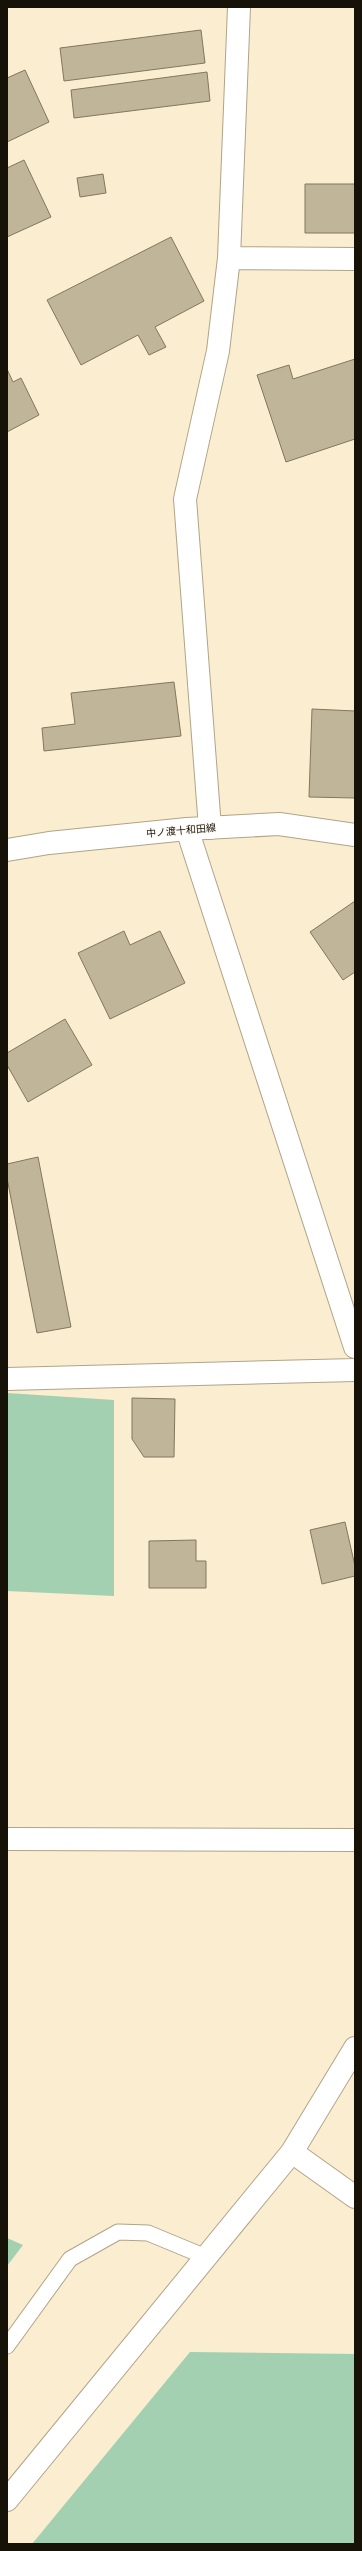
<svg xmlns="http://www.w3.org/2000/svg" width="362" height="2551" viewBox="0 0 362 2551" font-family="'Nunito Sans','Noto Sans JP',sans-serif">
	<style>
		.green { fill: #a2d0b1 }
		.building { fill: #c0b499; stroke: #82775d }
		.lines { fill: none; stroke-linecap: round; stroke-linejoin: round }
		.service-casing { stroke: #b0a489; stroke-width: 17 }
		.minor-casing { stroke: #b0a489; stroke-width: 24 }
		.secondary-casing { stroke: #b0a489; stroke-width: 24 }
		.service { stroke: #fff; stroke-width: 15 }
		.minor { stroke: #fff; stroke-width: 22 }
		.secondary { stroke: #fff; stroke-width: 22 }
		.labels { text-anchor: middle; dominant-baseline: central; stroke-width: 3; stroke-linejoin: round; paint-order: stroke }
		.street-label { font-size: 10px; fill: #161208; stroke: #fefbf6 }
	</style>
	<rect width="100%" height="100%" fill="#faedd0"/>
	<!-- green -->
	<path class="green" d="M 7,1393 L 114,1400 L 114,1596 L 7,1591 Z
		M 7,2238 L 23,2245 L 7,2266 Z
		M 190,2352 L 355,2354 L 355,2544 L 32,2544 Z"/>
	<!-- building -->
	<path class="building" d="M 201,30 L 205,63 L 64,81 L 60,48 Z
		M 25,70 L 49,122 L 7,142 L 7,78 Z
		M 207,72 L 210,101 L 74,118 L 71,90 Z
		M 24,160 L 51,217 L 7,237 L 7,168 Z
		M 103,174 L 106,193 L 80,197 L 77,178 Z
		M 305,184 L 355,184 L 355,233 L 305,233 Z
		M 171,237 L 204,301 L 155,327 L 166,347 L 149,355 L 138,335 L 81,365 L 47,300 Z
		M 355,359 L 355,439 L 286,462 L 257,375 L 289,365 L 293,379 Z
		M 7,369 L 13,382 L 21,378 L 39,415 L 7,432 Z
		M 174,682 L 181,736 L 44,751 L 42,728 L 75,724 L 71,693 Z
		M 312,709 L 355,711 L 355,798 L 309,797 Z
		M 355,901 L 355,972 L 343,980 L 310,932 Z
		M 124,931 L 130,945 L 160,931 L 185,983 L 110,1019 L 78,953 Z
		M 65,1019 L 92,1065 L 28,1102 L 7,1065 L 7,1053 Z
		M 38,1157 L 71,1327 L 37,1333 L 7,1178 L 7,1164 Z
		M 132,1398 L 175,1399 L 174,1457 L 144,1457 L 132,1439 Z
		M 345,1522 L 355,1566 L 355,1576 L 322,1584 L 310,1530 Z
		M 196,1540 L 196,1561 L 206,1561 L 206,1588 L 149,1588 L 149,1541 Z"/>
	<g class="lines">
		<defs>
			<path id="service" d="M 7,2346 L 70,2259 L 118,2232 L 148,2233 L 206,2257"/>
			<path id="minor" d="M 229,258 L 355,259
				M 210,828 L 185,499 L 218,351 L 229,258 L 239,7
				M 187,829 L 355,1347
				M 7,1379 L 355,1370
				M 7,1839 L 355,1840
				M 292,2152 L 355,2197
				M 7,2500 L 292,2152 L 355,2048"/>
			<path id="secondary" d="M 7,850 L 49,843 L 187,829 L 279,824 L 355,835"/>
		</defs>
		<!-- service casing -->
		<use href="#service" class="service-casing"/>
		<!-- minor casing -->
		<use href="#minor" class="minor-casing"/>
		<!-- secondary casing -->
		<use href="#secondary" class="secondary-casing"/>
		<!-- service -->
		<use href="#service" class="service"/>
		<!-- minor -->
		<use href="#minor" class="minor"/>
		<!-- secondary -->
		<use href="#secondary" class="secondary"/>
	</g>
	<g class="labels">
		<!-- street labels -->
		<g class="street-label">
			<text transform="translate(181 831) rotate(-5)">中ノ渡十和田線</text>
		</g>
	</g>
	<!-- border -->
	<rect width="362" height="2551" fill="none" stroke="#161208" stroke-width="16"/>
</svg>
